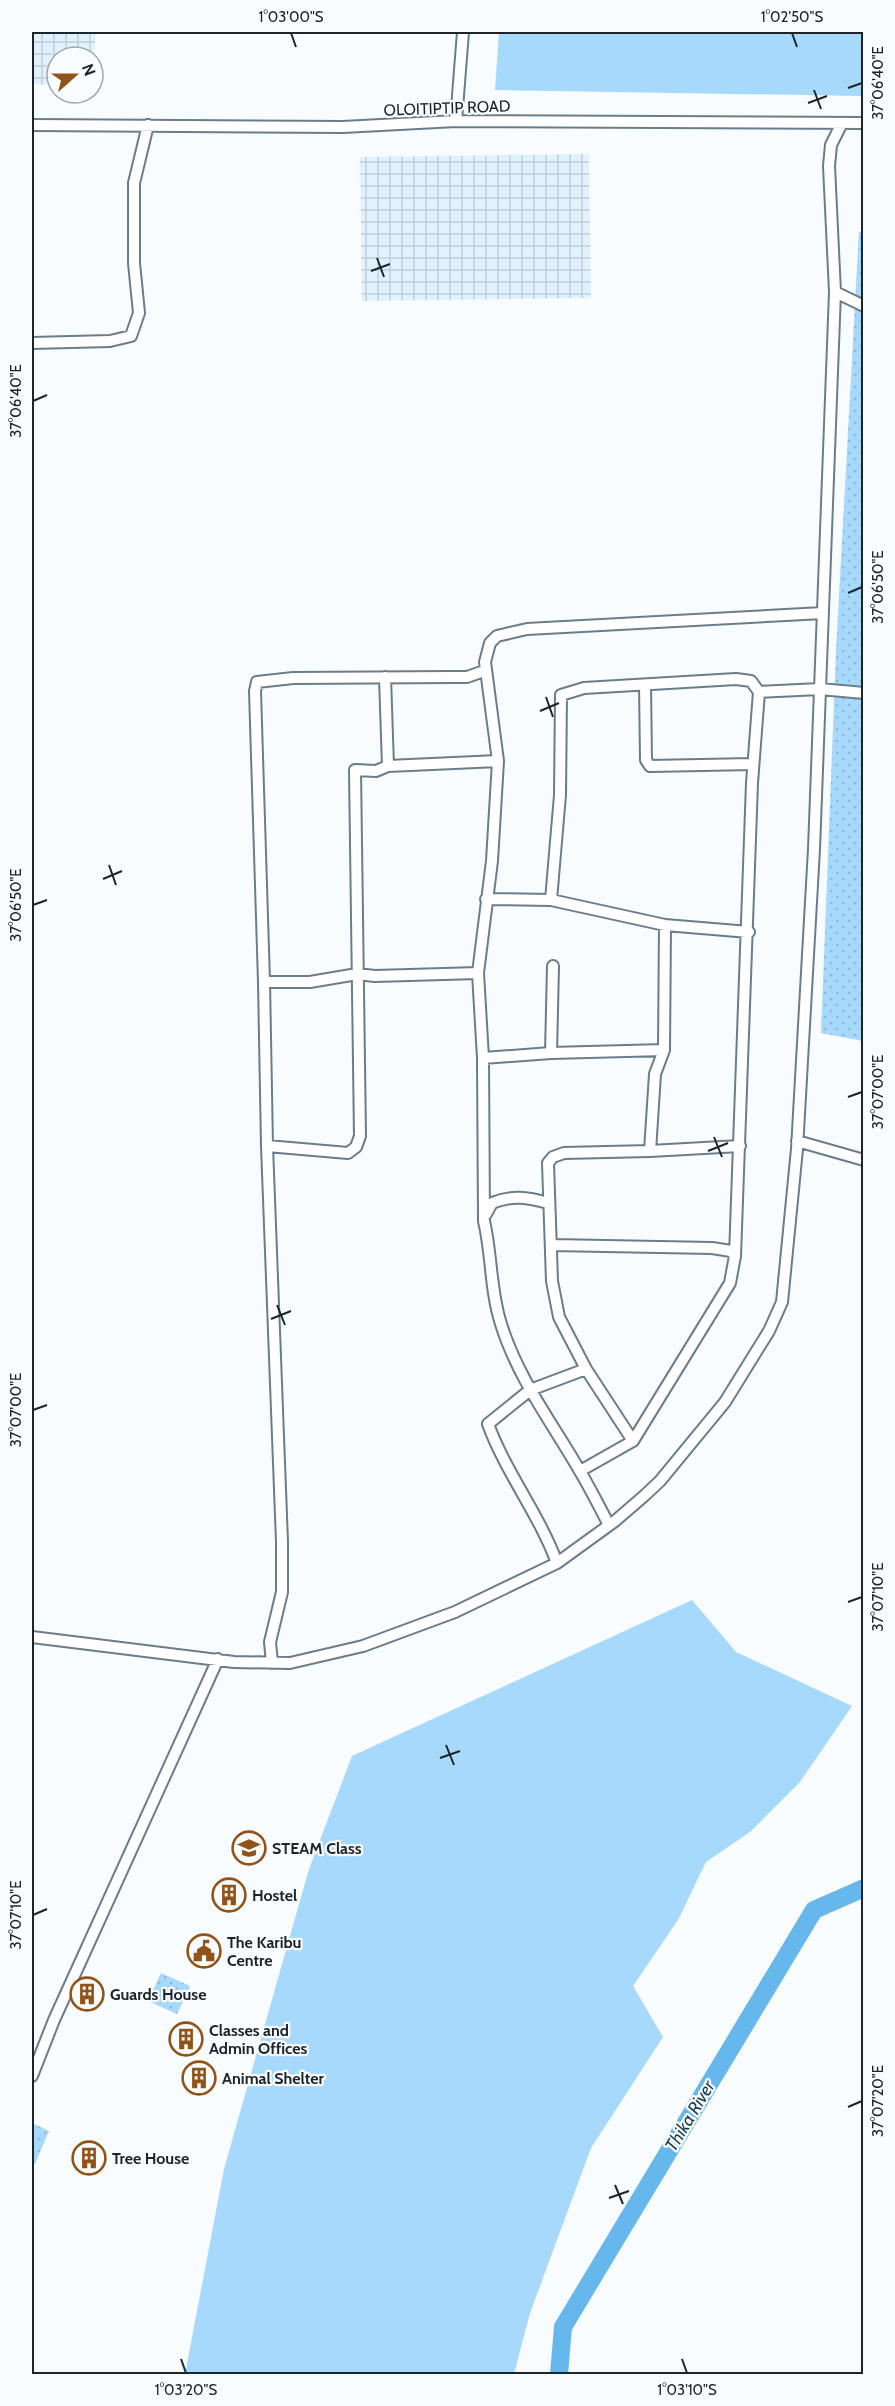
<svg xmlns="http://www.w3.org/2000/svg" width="895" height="2406" viewBox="0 0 895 2406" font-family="Cabin,sans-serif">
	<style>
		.industrial { fill: url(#industrial-grid) }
		.grass { fill: #a6d9fc }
		.park { fill: url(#park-dots) }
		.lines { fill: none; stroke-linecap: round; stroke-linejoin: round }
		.river { stroke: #66b7eb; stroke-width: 18 }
		.street-casing { stroke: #6b7d8a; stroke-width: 14 }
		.street { stroke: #fff; stroke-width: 10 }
		.ticks { fill: none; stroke: #1d252b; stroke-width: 2 }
		.labels { text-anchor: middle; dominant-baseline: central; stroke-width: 4.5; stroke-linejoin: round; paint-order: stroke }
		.street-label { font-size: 16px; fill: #1d252b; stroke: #f8fcff }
		.poi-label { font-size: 16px; font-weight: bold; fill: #1d252b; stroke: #f8fcff; text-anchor: start }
		.water-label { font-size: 18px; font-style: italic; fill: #1d4056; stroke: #f8fcff }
		.neatline { fill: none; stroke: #1d252b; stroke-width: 2 }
		.ticks-label { font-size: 15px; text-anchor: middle; fill: #1d252b }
	</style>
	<defs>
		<pattern id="industrial-grid" width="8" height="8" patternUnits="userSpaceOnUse" patternTransform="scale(1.5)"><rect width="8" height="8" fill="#e1f2fe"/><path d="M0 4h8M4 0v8" fill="none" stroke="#c1cfda"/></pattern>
		<pattern id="park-dots" width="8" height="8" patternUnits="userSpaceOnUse" patternTransform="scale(1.5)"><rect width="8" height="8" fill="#a6d9fc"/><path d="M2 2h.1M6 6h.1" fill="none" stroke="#8ebad8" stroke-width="1.8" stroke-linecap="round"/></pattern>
	</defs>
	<rect width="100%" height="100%" fill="#f8fcff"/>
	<!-- industrial -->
	<path class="industrial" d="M 32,32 L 96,32 L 93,67 L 93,57 L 57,57 L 57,85 L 32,84 Z
		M 589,154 L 591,298 L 362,301 L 360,157 Z"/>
	<!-- grass -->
	<path class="grass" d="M 499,32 L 863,32 L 863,96 L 495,90 Z
		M 692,1600 L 736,1652 L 852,1706 L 800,1782 L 750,1832 L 706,1862 L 678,1920 L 633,1986 L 663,2037 L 591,2148 L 530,2313 L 514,2374 L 185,2374 L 224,2169 L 309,1869 L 352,1756 Z"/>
	<!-- park -->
	<path class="park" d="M 859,231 L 864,234 L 863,1041 L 821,1033 L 836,651 Z
		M 161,1973 L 190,1986 L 177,2014 L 148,2001 Z
		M 32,2123 L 49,2131 L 35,2164 L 32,2163 Z"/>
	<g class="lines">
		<!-- river -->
		<path class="river" d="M 559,2374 L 563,2327 L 814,1910 L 864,1888"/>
		<defs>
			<path id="street" d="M 456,121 L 463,32
				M 32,125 L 343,127 L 456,121 L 864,123
				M 835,292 L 864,306
				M 32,343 L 110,341 L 131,336 L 139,313 L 134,263 L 134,183 L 148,125
				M 385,677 L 388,766
				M 645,685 L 646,760 L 650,766 L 753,764
				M 486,899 L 551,900
				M 749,932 L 665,925 L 551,900 L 560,795 L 561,695 L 584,688 L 736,679 L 751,681 L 759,692 L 820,689 L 864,693
				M 478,973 L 375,976 L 357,974 L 310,982 L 264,982 L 255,691 L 257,682 L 293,678 L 452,677 L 467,677 L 484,671
				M 264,982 L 267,1146 L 282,1542 L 282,1592 L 270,1642 L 272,1663
				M 551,1053 L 553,966
				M 483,1058 L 551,1053 L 664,1050
				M 797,1141 L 864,1160
				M 267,1146 L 348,1153 L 356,1147 L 360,1136 L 355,770 L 376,771 L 388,766 L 498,761
				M 650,1151 L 740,1146
				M 486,1214 L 492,1203 C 511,1195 528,1197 548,1203
				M 552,1245 L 712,1248 L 731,1251 L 735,1256 L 730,1283 L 633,1441 L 580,1471
				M 735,1256 L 752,783 L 759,692
				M 633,1441 L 586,1369 L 559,1317 L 552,1281 L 548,1163 L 553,1157 L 564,1153 L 650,1151 L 655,1074 L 664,1050 L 665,925
				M 609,1525 C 600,1508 591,1490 581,1473 C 553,1424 518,1379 501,1324 C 490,1290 492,1255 484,1221 L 483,1058 L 478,973 L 492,861 L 498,761 L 485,662 L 490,643 L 497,636 L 527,629 L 823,613
				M 557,1563 C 539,1514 506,1473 488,1424 L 530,1390 L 586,1369
				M 32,1637 L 234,1662 L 290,1663 L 363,1646 L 455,1612 L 557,1563 L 615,1521 L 644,1496 L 660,1481 L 725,1402 L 769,1331 L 782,1302 L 797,1149 L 814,849 L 835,292 L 829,166 L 831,145 L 842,123
				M 32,2076 L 54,2020 L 218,1659"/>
		</defs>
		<!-- street casing -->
		<use href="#street" class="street-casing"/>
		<!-- street -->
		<use href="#street" class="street"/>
	</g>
	<!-- ticks -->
	<path class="ticks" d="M 291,33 L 296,47M 792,33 L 797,47M 848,88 L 862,83M 814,90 L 821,109M 808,103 L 827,96M 377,258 L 384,277M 371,271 L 390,264M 33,401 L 47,395M 848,593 L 862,587M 546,697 L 553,717M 540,711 L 559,703M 109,865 L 116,885M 103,879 L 122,871M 33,905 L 47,900M 848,1097 L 862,1092M 714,1137 L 722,1157M 708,1151 L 728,1143M 277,1305 L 285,1325M 271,1319 L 291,1311M 33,1410 L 47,1405M 848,1602 L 862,1597M 446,1745 L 454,1765M 440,1758 L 460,1751M 33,1915 L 47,1909M 848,2107 L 862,2101M 615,2185 L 623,2204M 609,2198 L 629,2191M 181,2359 L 186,2373M 682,2359 L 687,2373"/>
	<!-- icons -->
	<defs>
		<symbol id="school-ring" viewBox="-11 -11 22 22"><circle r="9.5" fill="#f8fcff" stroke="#915318" stroke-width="1.5"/><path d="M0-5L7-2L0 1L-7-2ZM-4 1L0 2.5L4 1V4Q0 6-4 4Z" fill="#915318"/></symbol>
		<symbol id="building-ring" viewBox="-11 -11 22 22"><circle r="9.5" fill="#f8fcff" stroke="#915318" stroke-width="1.5"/><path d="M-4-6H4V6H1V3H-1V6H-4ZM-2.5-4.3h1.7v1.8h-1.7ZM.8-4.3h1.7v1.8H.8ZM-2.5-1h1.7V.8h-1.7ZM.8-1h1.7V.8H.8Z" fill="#915318"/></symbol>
		<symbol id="civic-ring" viewBox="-11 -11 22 22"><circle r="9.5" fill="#f8fcff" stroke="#915318" stroke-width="1.5"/><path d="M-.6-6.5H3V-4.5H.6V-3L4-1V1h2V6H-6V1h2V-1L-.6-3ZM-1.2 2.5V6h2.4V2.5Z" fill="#915318"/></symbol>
	</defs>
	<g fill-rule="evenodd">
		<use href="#school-ring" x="230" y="1829" width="38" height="38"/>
		<use href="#building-ring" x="210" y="1876" width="38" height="38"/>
		<use href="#civic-ring" x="185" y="1932" width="38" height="38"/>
		<use href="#building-ring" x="68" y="1975" width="38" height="38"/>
		<use href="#building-ring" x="167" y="2020" width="38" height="38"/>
		<use href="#building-ring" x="180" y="2059" width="38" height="38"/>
		<use href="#building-ring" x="70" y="2139" width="38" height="38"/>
	</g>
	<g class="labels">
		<!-- street labels -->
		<g class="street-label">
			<text transform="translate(447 108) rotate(-2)">OLOITIPTIP ROAD</text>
		</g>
		<!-- poi labels -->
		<g class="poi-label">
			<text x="272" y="1848">STEAM Class</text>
			<text x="252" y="1895">Hostel</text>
			<text x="227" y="1942">The Karibu<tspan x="227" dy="18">Centre</tspan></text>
			<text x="110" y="1994">Guards House</text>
			<text x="209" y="2030">Classes and<tspan x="209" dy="18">Admin Offices</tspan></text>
			<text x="222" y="2078">Animal Shelter</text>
			<text x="112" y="2158">Tree House</text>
		</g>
		<!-- water labels -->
		<g class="water-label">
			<text transform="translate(690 2116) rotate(-59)">Thika River</text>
		</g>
	</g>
	<!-- border -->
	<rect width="895" height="2406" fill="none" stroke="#f8fcff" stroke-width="66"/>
	<!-- north arrow -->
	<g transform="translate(75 75) rotate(69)"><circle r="28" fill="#f8fcff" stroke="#a0a6aa" stroke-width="1.5"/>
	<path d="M0-4.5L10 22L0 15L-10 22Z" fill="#915318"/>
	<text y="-9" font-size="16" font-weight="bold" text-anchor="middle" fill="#1d252b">N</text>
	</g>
	<rect x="33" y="33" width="829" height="2340" class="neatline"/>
	<g class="ticks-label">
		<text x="291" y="22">1°03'00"S</text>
		<text x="792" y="22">1°02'50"S</text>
		<text transform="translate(878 83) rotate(-90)" y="5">37°06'40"E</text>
		<text transform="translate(16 401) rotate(-90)" y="5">37°06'40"E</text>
		<text transform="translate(878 587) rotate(-90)" y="5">37°06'50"E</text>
		<text transform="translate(16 905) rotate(-90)" y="5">37°06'50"E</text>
		<text transform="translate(878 1092) rotate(-90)" y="5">37°07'00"E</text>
		<text transform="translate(16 1410) rotate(-90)" y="5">37°07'00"E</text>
		<text transform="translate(878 1597) rotate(-90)" y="5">37°07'10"E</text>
		<text transform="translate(16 1915) rotate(-90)" y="5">37°07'10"E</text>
		<text transform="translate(878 2101) rotate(-90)" y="5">37°07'20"E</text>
		<text x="186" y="2395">1°03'20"S</text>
		<text x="687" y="2395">1°03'10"S</text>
	</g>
</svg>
